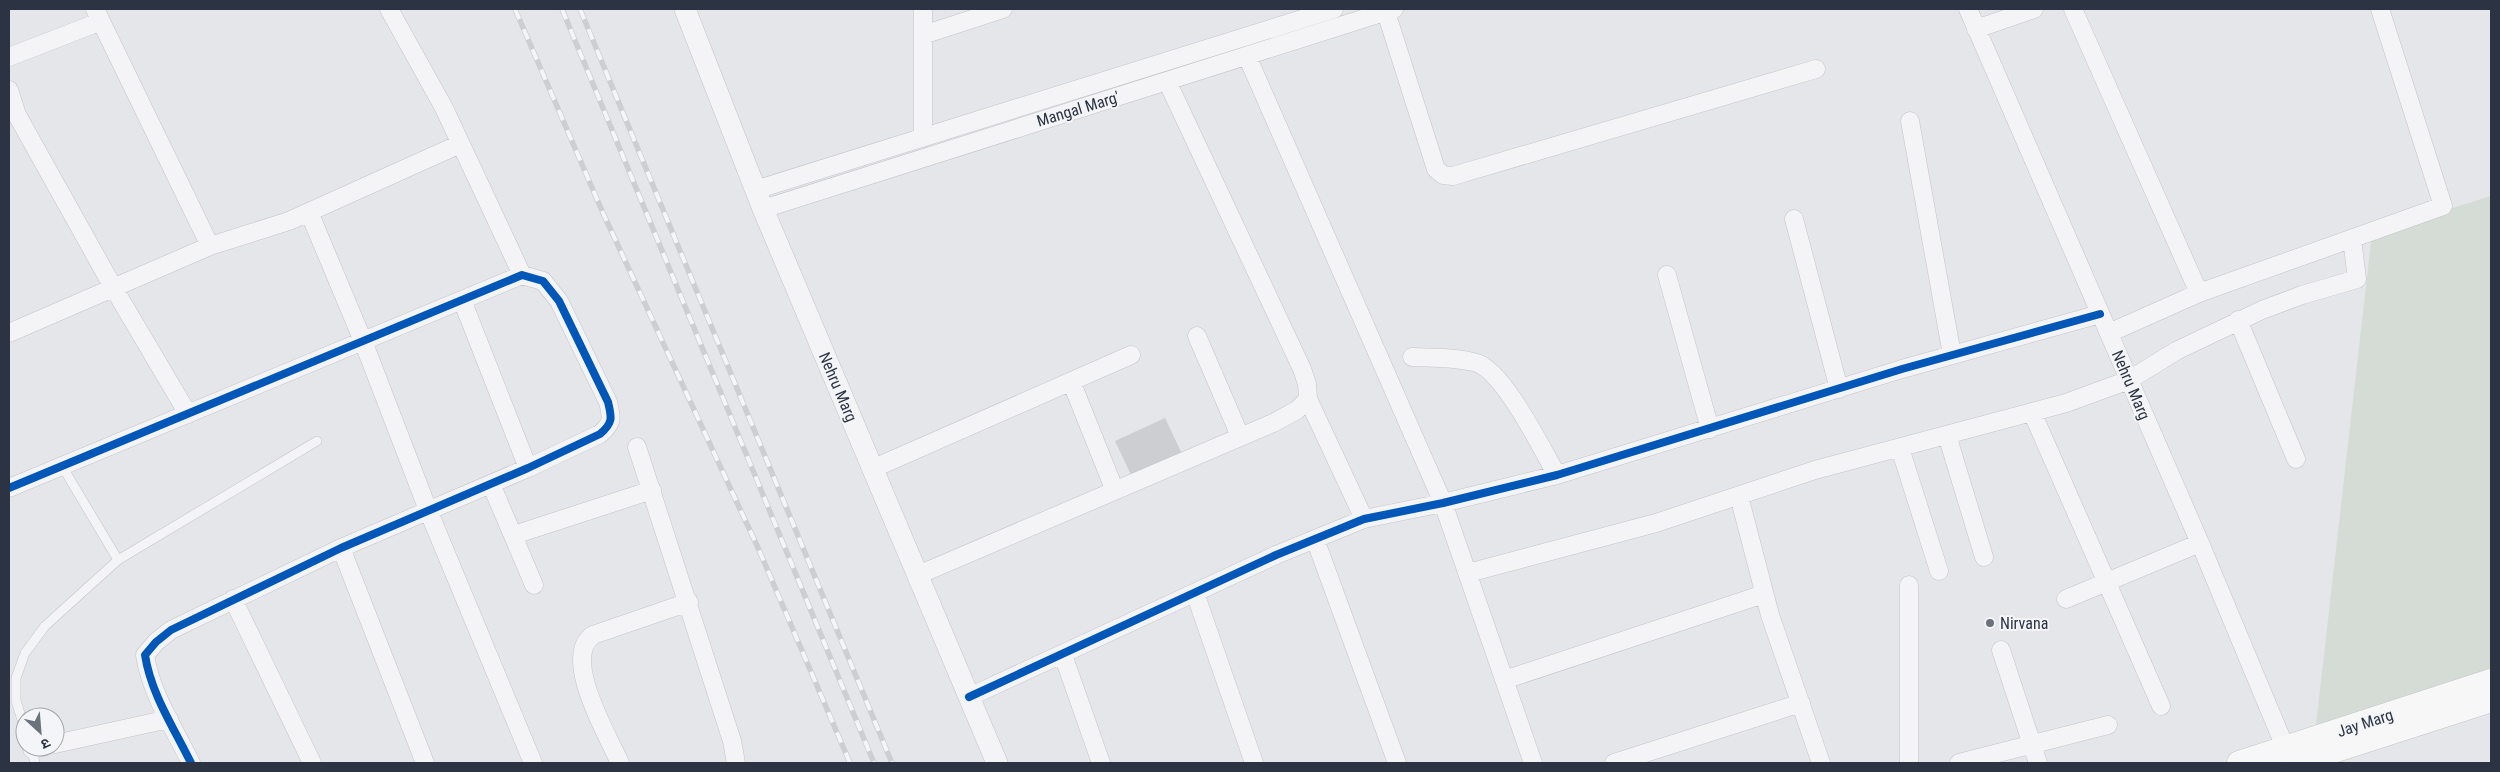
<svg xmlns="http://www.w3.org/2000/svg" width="2500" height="772" viewBox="0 0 2500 772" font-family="'Roboto Condensed','Noto Sans Devanagari',sans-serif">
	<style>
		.green { fill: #d5dcd5 }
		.building { fill: #cdced1 }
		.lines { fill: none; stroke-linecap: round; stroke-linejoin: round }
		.service-casing { stroke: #c2c4c7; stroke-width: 10 }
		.minor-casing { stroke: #c2c4c7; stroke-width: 19 }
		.tertiary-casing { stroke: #c2c4c7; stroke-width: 22 }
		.secondary-casing { stroke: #c2c4c7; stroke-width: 25 }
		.service { stroke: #f4f4f6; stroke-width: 9 }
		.minor { stroke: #f4f4f6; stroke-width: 18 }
		.tertiary { stroke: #f4f4f6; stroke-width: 21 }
		.secondary { stroke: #f7f7f8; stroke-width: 24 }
		.rail-casing { stroke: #cdced1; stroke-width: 5.5 }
		.rail { stroke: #f3f5f8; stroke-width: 4; stroke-dasharray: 11; stroke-linecap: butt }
		.cycleway-casing { stroke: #f3f5f8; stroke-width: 11 }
		.cycleway { stroke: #0057b8; stroke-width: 8 }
		.poi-dot { fill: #6c727c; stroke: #f3f5f8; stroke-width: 2 }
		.labels { text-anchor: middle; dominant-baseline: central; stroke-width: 4; stroke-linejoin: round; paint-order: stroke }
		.street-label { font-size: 16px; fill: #2c3342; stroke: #f3f5f8 }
		.poi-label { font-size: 16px; fill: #2c3342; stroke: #f3f5f8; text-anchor: start }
	</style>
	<rect width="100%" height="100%" fill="#e4e6e9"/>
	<!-- green -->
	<path class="green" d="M 2491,196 L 2491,668 L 2316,725 L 2372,233 Z"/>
	<!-- building -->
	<path class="building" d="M 1165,418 L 1183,456 L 1133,479 L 1115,441 Z"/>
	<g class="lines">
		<defs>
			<path id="service" d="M 62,466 L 118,560
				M 25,729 L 16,701 L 16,678 L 25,653 L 45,626 L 118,560 L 317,441
				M 31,747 L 35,763"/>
			<path id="minor" d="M 95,9 L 210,246
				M 389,9 L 444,108 L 522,275
				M 1385,9 L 1436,169 L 1443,175 L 1453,176 L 1816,69
				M 1968,9 L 2200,543 L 2290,759
				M 2073,9 L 2199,293
				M 1976,29 L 2034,9
				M 923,35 L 1003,9
				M 1247,56 L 1443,503 L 1533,763
				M 9,57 L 99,22
				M 9,90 L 17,115 L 113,287 L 188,414
				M 1910,121 L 1952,355
				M 923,138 L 923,9
				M 755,190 L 1334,9
				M 763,209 L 1394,9
				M 309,212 L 363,341 L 428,510 L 533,763
				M 1794,219 L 1839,389
				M 1667,275 L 1710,429
				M 462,300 L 528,468
				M 2238,320 L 2296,459
				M 9,333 L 210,246 L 289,221 L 460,144
				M 2109,333 L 2199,293 L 2443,206 L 2380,9
				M 1197,336 L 1240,436
				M 1412,357 C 1433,358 1457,357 1477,363 C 1505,373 1541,448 1557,475
				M 1071,381 L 1115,491
				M 1308,399 L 1364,519
				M 2032,412 L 2161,706
				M 1947,435 L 1984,557
				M 637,447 L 732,741 L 736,763
				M 1900,448 L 1939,571
				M 872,469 L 1131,355
				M 491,484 L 534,585
				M 9,488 L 522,275 L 543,281 L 559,301 L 608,402 C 612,418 613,423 600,434 L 528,468 L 341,548 L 171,630 L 156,642 L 145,655 C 151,694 174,728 191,763
				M 1739,496 L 1770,615 L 1821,763
				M 514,535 L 652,490
				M 1315,539 L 1397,763
				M 341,548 L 425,763
				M 1468,573 L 1656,523 L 1815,470 L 2066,403 L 2129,380 L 2176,351 L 2262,310 L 2302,295 L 2357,279 L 2352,239
				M 918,575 L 1273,423 L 1297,410 L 1308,399 L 1307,384 L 1302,369 L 1167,81
				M 1195,593 L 1254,763
				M 233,599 L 312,763
				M 2066,599 L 2200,543
				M 2001,650 L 2038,763
				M 1063,655 L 1101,763
				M 1504,680 L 1764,594
				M 969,697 L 1276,555 L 1364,519 L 1443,503 L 1557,475 L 1902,369 L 2100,314
				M 55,744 L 169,719
				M 32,749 L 43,747
				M 620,763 C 608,736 561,657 593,635 L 689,602
				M 1614,763 L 1801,703
				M 1909,763 L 1909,585
				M 1959,763 L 2108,725"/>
			<path id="tertiary" d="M 685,9 L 763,209 L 997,763"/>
			<path id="secondary" d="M 2239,763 L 2491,681
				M 2296,763 L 2491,700"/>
		</defs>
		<!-- service casing -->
		<use href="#service" class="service-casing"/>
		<!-- minor casing -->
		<use href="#minor" class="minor-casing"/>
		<!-- tertiary casing -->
		<use href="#tertiary" class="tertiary-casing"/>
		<!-- secondary casing -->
		<use href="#secondary" class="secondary-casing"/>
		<!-- service -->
		<use href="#service" class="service"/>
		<!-- minor -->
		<use href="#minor" class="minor"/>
		<!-- tertiary -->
		<use href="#tertiary" class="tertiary"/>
		<!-- secondary -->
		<use href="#secondary" class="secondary"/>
		<defs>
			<path id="rail" d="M 515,9 L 603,213 L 759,550 L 850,763
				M 562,9 L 874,763
				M 580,9 L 892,763"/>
		</defs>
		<!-- rail casing -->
		<use href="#rail" class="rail-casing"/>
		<!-- rail -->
		<use href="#rail" class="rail"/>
		<defs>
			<path id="cycleway" d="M 9,488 L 522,275 L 543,281 L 559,301 L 608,402 C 612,418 613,423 600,434 L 528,468 L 341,548 L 171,630 L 156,642 L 145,655 C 151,694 174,728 191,763
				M 969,697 L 1276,555 L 1364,519 L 1443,503 L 1557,475 L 1902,369 L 2100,314"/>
		</defs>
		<!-- cycleway casing -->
		<use href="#cycleway" class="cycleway-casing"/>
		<!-- cycleway -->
		<use href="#cycleway" class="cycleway"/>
	</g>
	<!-- markers -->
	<circle class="poi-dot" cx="1990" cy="623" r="5"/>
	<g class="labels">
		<!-- street labels -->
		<g class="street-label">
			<text transform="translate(1078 109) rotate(-17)">Mangal Marg'</text>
			<text transform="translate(2131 385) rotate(67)">Nehru Marg</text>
			<text transform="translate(838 387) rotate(67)">Nehru Marg</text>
			<text transform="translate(2365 723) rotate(-18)">Jay Marg</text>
		</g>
		<!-- poi labels -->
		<g class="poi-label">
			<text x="2000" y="623">Nirvana</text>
		</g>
	</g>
	<!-- border -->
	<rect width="2500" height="772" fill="none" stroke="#2c3342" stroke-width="20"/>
	<!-- north arrow -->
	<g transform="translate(40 732) rotate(154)"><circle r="24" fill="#f3f5f8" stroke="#a3a7af"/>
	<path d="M0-4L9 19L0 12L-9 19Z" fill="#6c727c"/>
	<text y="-8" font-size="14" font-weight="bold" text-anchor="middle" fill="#2c3342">उ</text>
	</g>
</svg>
